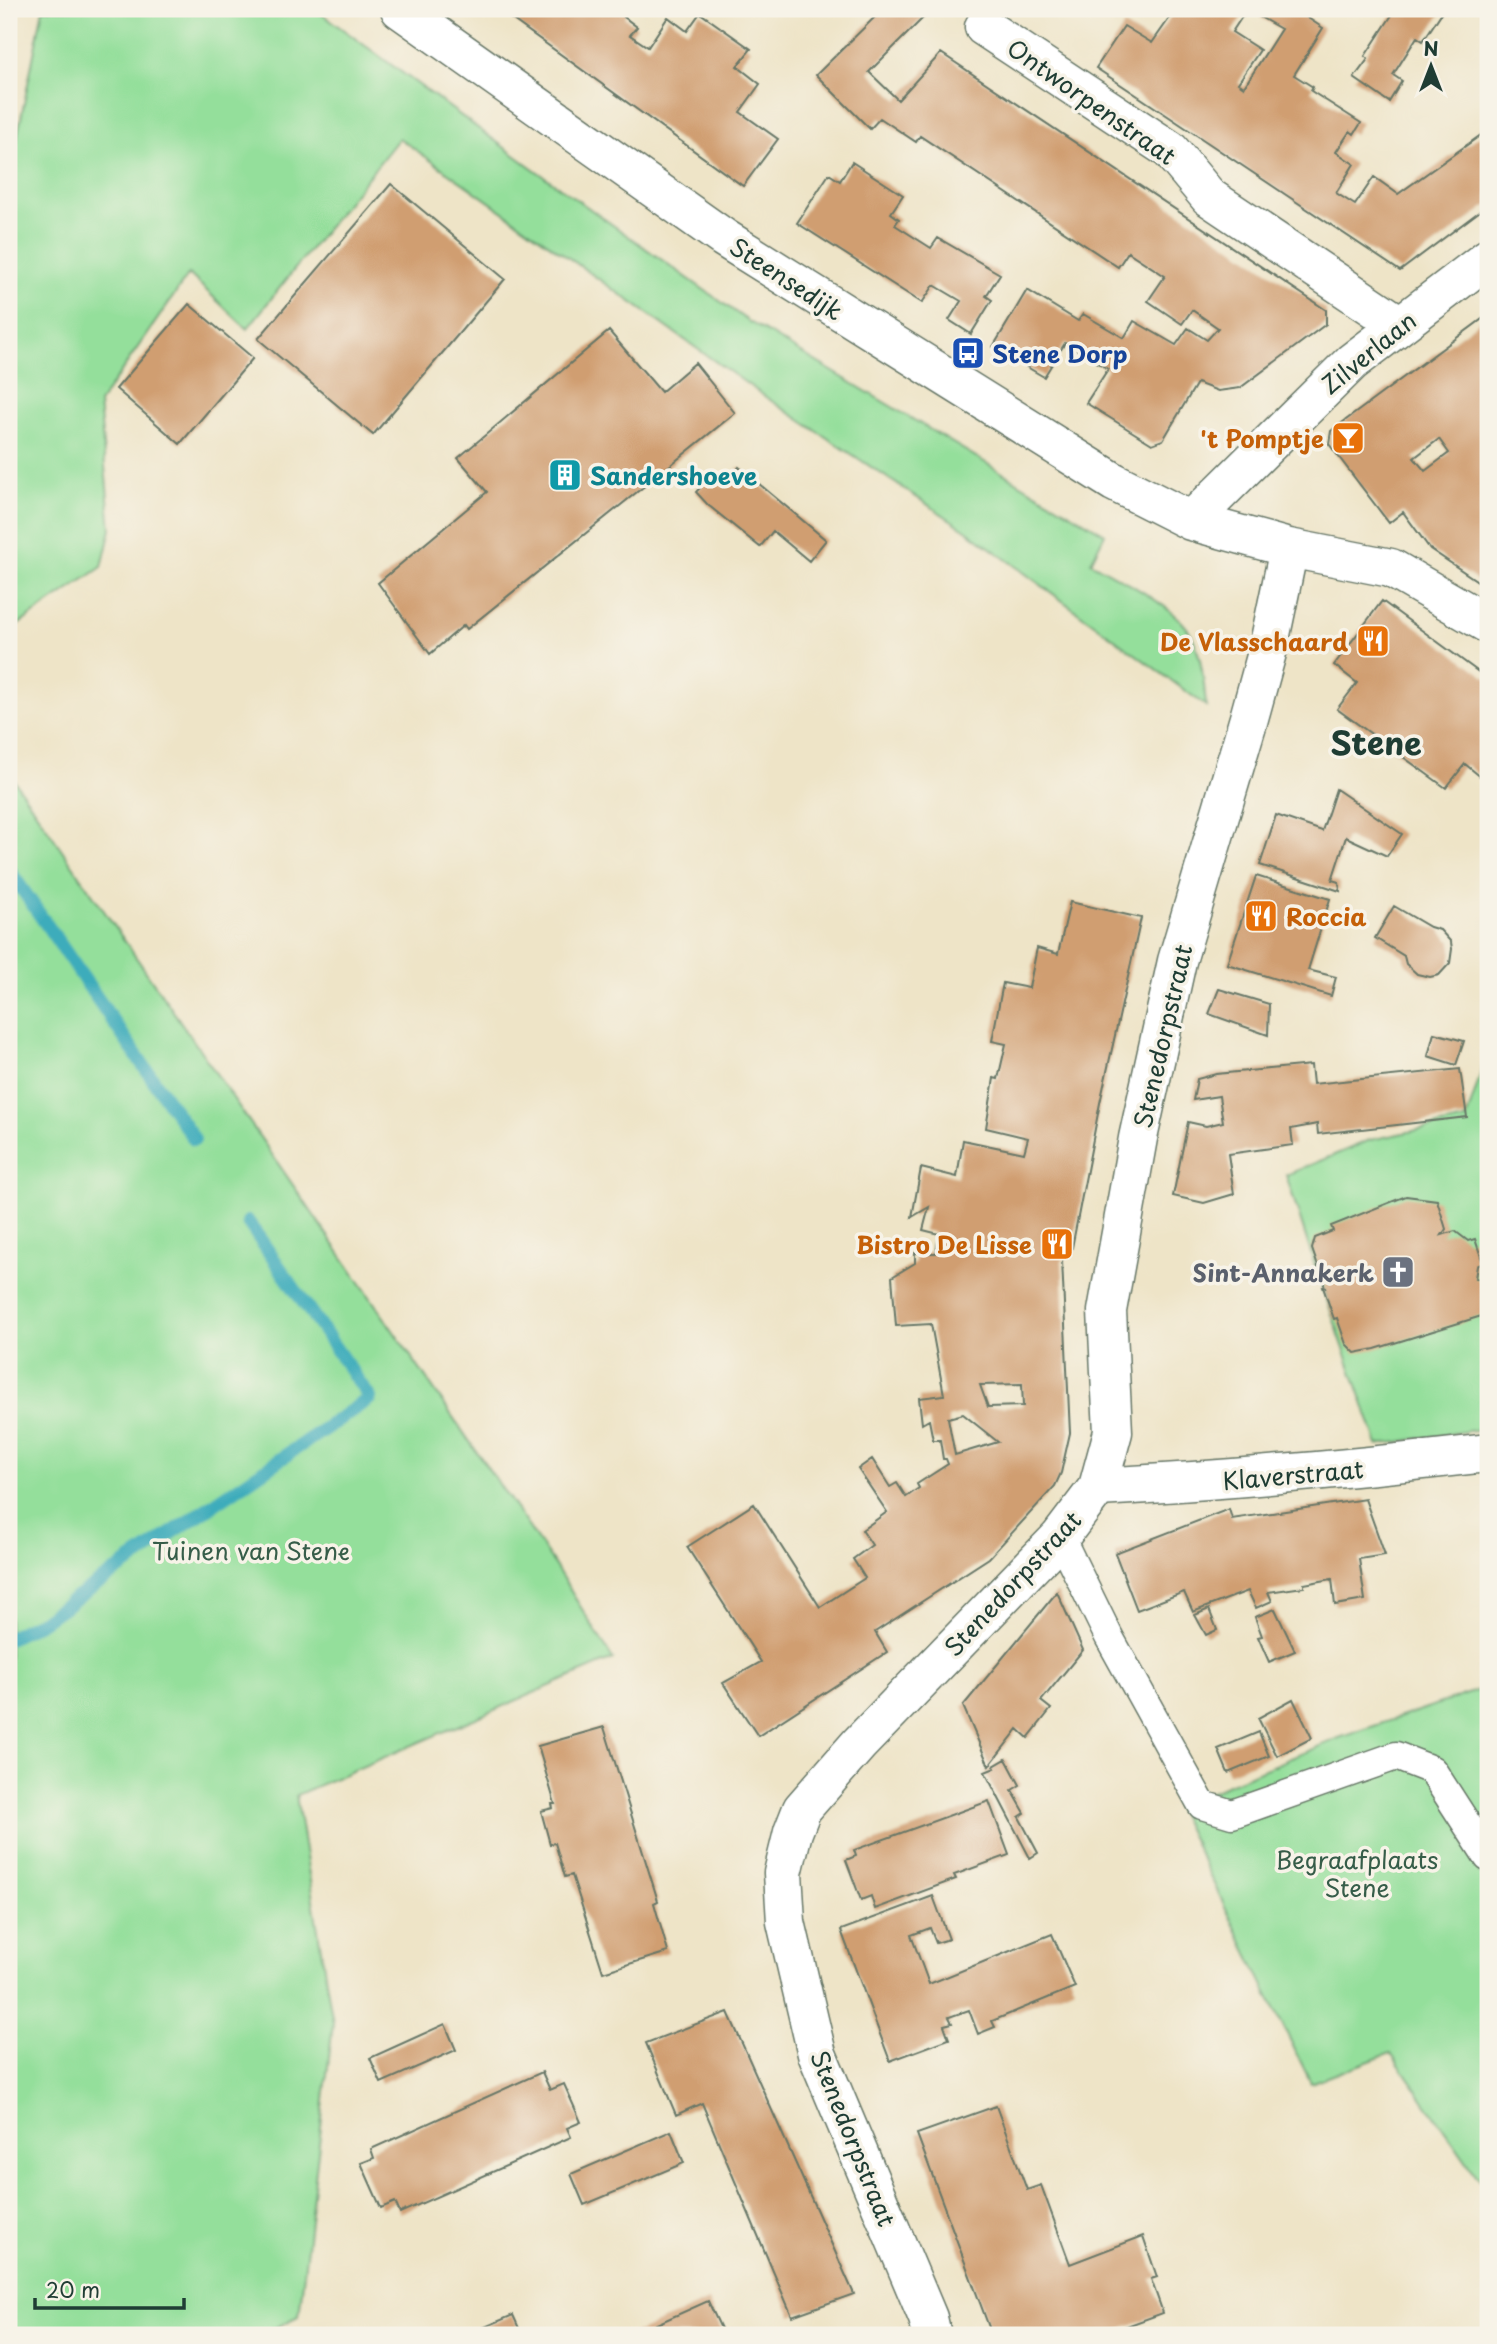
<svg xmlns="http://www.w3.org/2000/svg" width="1497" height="2344" viewBox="0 0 1497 2344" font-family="'Playpen Sans',sans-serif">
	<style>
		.green { fill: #94df9b; stroke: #5a8e68; stroke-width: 2 }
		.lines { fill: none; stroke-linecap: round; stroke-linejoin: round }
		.stream { stroke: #3dacbb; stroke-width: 14 }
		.building { fill: #d09e71; fill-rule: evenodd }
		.service-casing { stroke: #677767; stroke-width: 31 }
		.minor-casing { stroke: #677767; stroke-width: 41 }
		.service { stroke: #fff; stroke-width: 28 }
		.minor { stroke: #fff; stroke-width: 38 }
		.labels { text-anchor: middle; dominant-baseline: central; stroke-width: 7; stroke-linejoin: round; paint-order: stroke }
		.street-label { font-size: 24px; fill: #1f3d34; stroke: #f7f3e8 }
		.transit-label { font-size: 24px; font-weight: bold; fill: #164399; stroke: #f7f3e8; text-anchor: start }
		.food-label { font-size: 24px; font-weight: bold; fill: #c56008; stroke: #f7f3e8; text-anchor: end }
		.culture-label { font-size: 24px; font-weight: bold; fill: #0d838f; stroke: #f7f3e8; text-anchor: start }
		.worship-label { font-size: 24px; font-weight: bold; fill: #5b616d; stroke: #f7f3e8; text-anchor: end }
		.park-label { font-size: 24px; fill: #365d49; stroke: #f7f3e8 }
		.district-label { font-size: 32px; font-weight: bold; fill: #1f3d34; stroke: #f7f3e8 }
	</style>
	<rect width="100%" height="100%" fill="#f7f3e8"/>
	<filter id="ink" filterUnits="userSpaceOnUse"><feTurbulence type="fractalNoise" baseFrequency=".0143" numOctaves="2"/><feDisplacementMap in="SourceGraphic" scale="14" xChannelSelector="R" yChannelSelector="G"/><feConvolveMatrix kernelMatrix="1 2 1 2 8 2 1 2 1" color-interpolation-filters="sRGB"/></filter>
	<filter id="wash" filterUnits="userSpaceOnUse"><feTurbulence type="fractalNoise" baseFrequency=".00686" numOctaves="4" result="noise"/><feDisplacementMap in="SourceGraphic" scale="28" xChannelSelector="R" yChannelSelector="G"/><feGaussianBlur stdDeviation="1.57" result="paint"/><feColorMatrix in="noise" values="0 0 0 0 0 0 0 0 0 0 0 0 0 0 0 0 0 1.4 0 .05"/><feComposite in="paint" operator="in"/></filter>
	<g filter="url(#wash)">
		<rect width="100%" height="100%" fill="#eee4c7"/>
		<!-- green -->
		<path class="green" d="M 43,9 L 315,9 L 531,167 L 748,321 L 1105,534 L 1091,562 C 1119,579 1178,607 1192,636 C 1202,658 1204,682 1206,706 L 966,530 L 767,398 L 399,138 L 247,329 L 189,274 L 99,403 L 111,529 L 102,567 L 9,631 L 9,147 L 15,148 Z
			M 9,773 L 552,1561 L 613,1659 L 296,1795 L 333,2023 L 299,2316 L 261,2335 L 9,2335 Z
			M 1488,1051 L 1488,1428 L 1378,1445 L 1319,1278 L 1286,1175 L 1370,1140 L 1466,1120 Z
			M 1488,1687 L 1488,2192 L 1391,2053 L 1311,2083 L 1176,1806 L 1339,1738 Z"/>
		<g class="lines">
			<!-- stream -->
			<path class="stream" d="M 9,870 L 194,1139
				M 9,1638 L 41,1622 L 370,1398 L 248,1222"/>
		</g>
		<g id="blocks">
			<!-- building -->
			<path class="building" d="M 498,9 L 630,9 L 624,17 L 637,27 L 630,35 L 648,47 L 668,17 L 687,31 L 700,13 L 751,49 L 737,66 L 760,84 L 740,112 L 778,139 L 743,186 Z
				M 883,9 L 932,9 L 869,72 L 898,100 L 941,53 L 1326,310 L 1326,324 L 1240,388 L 1218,391 L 1197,383 L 1163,440 L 1152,444 L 1086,403 L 1108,369 L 1065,343 L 1044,377 L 993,347 L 1027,290 L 1078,321 L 1083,314 L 1124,338 L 1134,321 L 1176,345 L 1188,328 L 1207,340 L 1218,328 L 1192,310 L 1182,324 L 1148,301 L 1165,276 L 1128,252 L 1118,267 L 920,136 L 916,142 L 880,118 L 870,129 L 816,75 Z
				M 1176,9 L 1247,9 L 1232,32 L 1260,50 L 1238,83 L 1244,87 L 1281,29 L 1260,17 L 1266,9 L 1294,9 L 1323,28 L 1294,75 L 1313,87 L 1311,91 L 1361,123 L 1354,134 L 1350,131 L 1336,152 L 1354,164 L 1336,193 L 1355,205 L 1374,177 L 1398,194 L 1488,130 L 1488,205 L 1400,271 L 1096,68 L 1124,26 L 1152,43 Z
				M 1396,9 L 1444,9 L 1423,41 L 1417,37 L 1393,75 L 1402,81 L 1389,102 L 1354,78 L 1368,59 L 1365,56 Z
				M 852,162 L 903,195 L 891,213 L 899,219 L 895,225 L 931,248 L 938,238 L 1000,274 L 986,296 L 992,300 L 971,334 L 949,320 L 961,301 L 934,285 L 922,303 L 797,223 L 829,174 L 840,181 Z
				M 391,184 L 505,279 L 373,435 L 258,339 Z
				M 189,304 L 253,358 L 180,444 L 116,389 Z
				M 1485,317 L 1488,321 L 1488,389 L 1484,392 L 1488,398 L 1488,449 L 1484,452 L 1488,457 L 1488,583 L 1481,578 L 1479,582 L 1430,549 L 1403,512 L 1389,523 L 1329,444 L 1331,431 ZM 1439,439 L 1449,453 L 1425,471 L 1414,458 Z
				M 609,331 L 661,392 L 695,363 L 735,413 L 467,629 L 464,625 L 430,654 L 378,583 L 487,492 L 458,458 Z
				M 739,467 L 826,540 L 809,561 L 773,531 L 760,547 L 708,505 L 696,492 L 711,476 L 723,487 Z
				M 1382,601 L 1488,679 L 1488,783 L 1465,764 L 1446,788 L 1337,709 L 1357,683 L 1334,665 Z
				M 1336,789 L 1402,834 L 1387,856 L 1346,837 L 1332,880 L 1339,882 L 1340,891 L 1260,865 L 1276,815 L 1322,831 Z
				M 1256,876 L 1330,899 L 1308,970 L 1336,977 L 1331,996 L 1227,964 Z
				M 1070,902 L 1141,918 L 1100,1103 L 1071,1253 L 1062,1260 L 1070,1433 L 1061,1473 L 1055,1486 L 989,1558 L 875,1632 L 887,1652 L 758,1736 L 723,1683 L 761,1662 L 687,1547 L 754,1504 L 820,1607 L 865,1578 L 853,1559 L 872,1545 L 862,1530 L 887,1512 L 858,1469 L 872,1459 L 890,1487 L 897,1483 L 906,1497 L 919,1488 L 917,1484 L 948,1464 L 946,1459 L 943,1459 L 940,1440 L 933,1440 L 929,1420 L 922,1424 L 919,1398 L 944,1395 L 931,1324 L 896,1326 L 892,1277 L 915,1263 L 915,1253 L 936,1253 L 939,1234 L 923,1230 L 929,1207 L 912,1217 L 921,1168 L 957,1177 L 963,1140 L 1024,1153 L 1028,1138 L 986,1128 L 994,1078 L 998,1079 L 1006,1044 L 992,1041 L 1003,983 L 1029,988 L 1037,948 L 1058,954 ZM 1022,1384 L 1023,1406 L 988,1407 L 980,1385 ZM 963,1414 L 998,1442 L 955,1455 L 948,1418 Z
				M 1394,906 L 1430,927 L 1440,930 L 1451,942 L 1452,949 L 1450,963 L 1439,975 L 1430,977 L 1417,974 L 1406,964 L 1404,956 L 1375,938 Z
				M 1219,989 L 1269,1004 L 1268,1035 L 1209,1014 Z
				M 1434,1033 L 1464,1041 L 1456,1065 L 1428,1056 Z
				M 1311,1065 L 1313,1084 L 1460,1069 L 1467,1117 L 1318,1134 L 1317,1124 L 1291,1129 L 1293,1145 L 1228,1154 L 1234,1194 L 1204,1203 L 1173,1196 L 1188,1122 L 1206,1126 L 1223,1122 L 1219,1096 L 1193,1100 L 1197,1079 L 1216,1074 Z
				M 1406,1196 L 1437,1200 L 1446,1229 L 1442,1235 L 1455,1231 L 1468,1241 L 1475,1239 L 1483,1263 L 1477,1266 L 1475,1278 L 1488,1281 L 1488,1314 L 1375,1349 L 1355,1353 L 1346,1344 L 1337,1318 L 1334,1319 L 1323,1287 L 1325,1287 L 1312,1249 L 1315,1238 L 1333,1231 L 1331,1226 Z
				M 1365,1499 L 1385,1555 L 1359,1559 L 1365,1600 L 1335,1605 L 1332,1579 L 1304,1584 L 1304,1587 L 1268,1592 L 1272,1601 L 1256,1608 L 1248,1591 L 1193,1612 L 1184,1592 L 1137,1610 L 1115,1553 L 1229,1509 L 1232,1519 Z
				M 1057,1592 L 1083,1650 L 1041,1701 L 1051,1709 L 1028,1738 L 1018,1729 L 989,1766 L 963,1706 Z
				M 1209,1609 L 1217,1630 L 1206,1635 L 1195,1615 Z
				M 1275,1609 L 1295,1651 L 1269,1662 L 1258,1637 L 1262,1636 L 1255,1617 Z
				M 1293,1699 L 1312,1738 L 1277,1756 L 1258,1718 Z
				M 604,1727 L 658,1901 L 654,1903 L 668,1952 L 603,1972 L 572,1875 L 565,1877 L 555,1843 L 550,1844 L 541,1811 L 553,1808 L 552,1804 L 555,1804 L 538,1746 Z
				M 1259,1732 L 1269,1756 L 1228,1773 L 1218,1749 Z
				M 1006,1759 L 1020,1785 L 1012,1790 L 1025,1813 L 1019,1817 L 1038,1853 L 1030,1858 L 985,1772 L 995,1768 L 994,1766 Z
				M 989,1801 L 1009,1855 L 954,1875 L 956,1879 L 875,1909 L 871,1896 L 861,1900 L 846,1860 L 856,1856 L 854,1850 Z
				M 933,1896 L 949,1939 L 936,1943 L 930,1928 L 911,1935 L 929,1984 L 1052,1934 L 1075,1987 L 992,2021 L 995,2027 L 978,2034 L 969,2010 L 949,2017 L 952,2023 L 944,2025 L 949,2039 L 890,2061 L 841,1930 Z
				M 728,2012 L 854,2294 L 792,2316 L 702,2103 L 676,2115 L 646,2043 Z
				M 445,2024 L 456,2050 L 381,2083 L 370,2058 Z
				M 542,2072 L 550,2090 L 564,2084 L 581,2122 L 567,2128 L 571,2137 L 400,2213 L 395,2202 L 381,2208 L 361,2163 L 374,2158 L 371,2149 Z
				M 996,2106 L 1027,2190 L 1041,2185 L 1070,2264 L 1143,2236 L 1157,2277 L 1151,2279 L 1163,2313 L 1102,2335 L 992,2335 L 917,2134 Z
				M 671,2131 L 684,2163 L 584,2205 L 571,2174 Z
				M 708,2301 L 724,2335 L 632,2335 Z
				M 513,2315 L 522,2335 L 466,2335 Z"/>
		</g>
	</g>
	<g filter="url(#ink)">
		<use href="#blocks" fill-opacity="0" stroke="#677767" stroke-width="2"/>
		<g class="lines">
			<defs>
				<path id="service" d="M 1060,1537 L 1109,1637 L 1202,1805 L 1232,1814 L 1396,1756 L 1432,1770 L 1488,1857"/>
				<path id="minor" d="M 400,9 L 724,238 L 1114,482 L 1191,521 L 1289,548 L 1391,568 L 1488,624
					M 984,27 L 1170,150 L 1209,197 L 1400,325
					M 1191,521 L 1352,362 L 1488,258
					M 1098,1487 C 1229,1480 1358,1468 1488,1453
					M 932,2335 L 928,2318 L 817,2054 L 786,1922 L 783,1873 L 793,1832 L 802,1809 L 859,1744 L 1060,1537 L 1098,1487 L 1113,1432 L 1107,1311 L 1138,1138 L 1177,961 L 1249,718 L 1268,649 L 1289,548"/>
			</defs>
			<!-- service casing -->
			<use href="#service" class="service-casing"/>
			<!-- minor casing -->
			<use href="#minor" class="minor-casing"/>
			<!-- service -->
			<use href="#service" class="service"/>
			<!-- minor -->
			<use href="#minor" class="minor"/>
		</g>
	</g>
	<!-- icons -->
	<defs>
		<symbol id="bus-square" viewBox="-11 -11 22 22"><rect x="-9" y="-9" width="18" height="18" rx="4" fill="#1a4fb4" stroke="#f7f3e8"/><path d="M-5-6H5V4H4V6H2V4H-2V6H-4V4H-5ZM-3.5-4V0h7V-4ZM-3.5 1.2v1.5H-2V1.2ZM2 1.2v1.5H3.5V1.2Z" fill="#fff"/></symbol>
		<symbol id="bar-square" viewBox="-11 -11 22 22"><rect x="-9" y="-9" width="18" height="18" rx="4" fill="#e8710a" stroke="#f7f3e8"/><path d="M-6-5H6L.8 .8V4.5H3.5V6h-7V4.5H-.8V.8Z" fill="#fff"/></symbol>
		<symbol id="building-square" viewBox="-11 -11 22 22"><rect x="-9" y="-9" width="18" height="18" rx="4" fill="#0f9aa8" stroke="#f7f3e8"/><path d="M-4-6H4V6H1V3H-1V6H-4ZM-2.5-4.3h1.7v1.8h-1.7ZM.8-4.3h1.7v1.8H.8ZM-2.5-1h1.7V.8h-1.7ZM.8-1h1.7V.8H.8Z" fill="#fff"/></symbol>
		<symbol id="restaurant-square" viewBox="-11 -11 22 22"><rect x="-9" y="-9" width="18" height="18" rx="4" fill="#e8710a" stroke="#f7f3e8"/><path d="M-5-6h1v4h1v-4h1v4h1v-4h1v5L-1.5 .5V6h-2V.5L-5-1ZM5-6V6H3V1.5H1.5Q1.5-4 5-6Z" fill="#fff"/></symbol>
		<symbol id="church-square" viewBox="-11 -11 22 22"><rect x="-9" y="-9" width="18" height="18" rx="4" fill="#6b7280" stroke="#f7f3e8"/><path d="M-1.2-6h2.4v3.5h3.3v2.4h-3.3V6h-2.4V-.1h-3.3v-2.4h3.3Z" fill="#fff"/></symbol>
	</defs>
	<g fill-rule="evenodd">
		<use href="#bus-square" x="949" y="334" width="38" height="38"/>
		<use href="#bar-square" x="1329" y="419" width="38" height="38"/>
		<use href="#building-square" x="546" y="456" width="38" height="38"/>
		<use href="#restaurant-square" x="1354" y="622" width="38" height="38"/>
		<use href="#restaurant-square" x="1242" y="897" width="38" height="38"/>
		<use href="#restaurant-square" x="1038" y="1225" width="38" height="38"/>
		<use href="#church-square" x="1379" y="1253" width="38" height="38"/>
	</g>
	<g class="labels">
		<!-- street labels -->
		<g class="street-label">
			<text transform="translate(1092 101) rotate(35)">Ontworpenstraat</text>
			<text transform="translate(787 278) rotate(33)">Steensedijk</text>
			<text transform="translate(1368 352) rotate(-39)">Zilverlaan</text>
			<text transform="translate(1162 1036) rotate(-77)">Stenedorpstraat</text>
			<text transform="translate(1293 1474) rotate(-5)">Klaverstraat</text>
			<text transform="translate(1012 1583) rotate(-47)">Stenedorpstraat</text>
			<text transform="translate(854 2138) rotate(68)">Stenedorpstraat</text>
		</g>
		<!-- transit labels -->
		<g class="transit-label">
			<text x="992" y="353">Stene Dorp</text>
		</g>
		<!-- food labels -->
		<g class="food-label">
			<text x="1324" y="438">'t Pomptje</text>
			<text x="1348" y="641">De Vlasschaard</text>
			<text x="1286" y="916" text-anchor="start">Roccia</text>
			<text x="1032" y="1244">Bistro De Lisse</text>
		</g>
		<!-- culture labels -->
		<g class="culture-label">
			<text x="590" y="475">Sandershoeve</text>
		</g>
		<!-- worship labels -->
		<g class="worship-label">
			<text x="1374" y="1272">Sint-Annakerk</text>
		</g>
		<!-- park labels -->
		<g class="park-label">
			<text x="251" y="1550">Tuinen van Stene</text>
			<text x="1357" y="1859">Begraafplaats<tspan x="1357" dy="28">Stene</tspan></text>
		</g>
		<!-- district labels -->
		<g class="district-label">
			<text x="1376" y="742">Stene</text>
		</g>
	</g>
	<!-- margin -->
	<rect width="1497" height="2344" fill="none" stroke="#f7f3e8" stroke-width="35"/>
	<!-- north arrow -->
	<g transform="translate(1431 66)" stroke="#f7f3e8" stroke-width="5" paint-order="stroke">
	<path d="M0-5L12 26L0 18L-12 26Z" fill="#1f3d34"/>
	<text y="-10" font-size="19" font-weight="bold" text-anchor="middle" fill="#1f3d34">N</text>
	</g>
	<!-- scale -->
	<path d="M35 2298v10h149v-10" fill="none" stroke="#1f3d34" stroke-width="3.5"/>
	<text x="46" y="2298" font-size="21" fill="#1f3d34" stroke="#f7f3e8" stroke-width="5" paint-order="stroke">20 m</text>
</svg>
